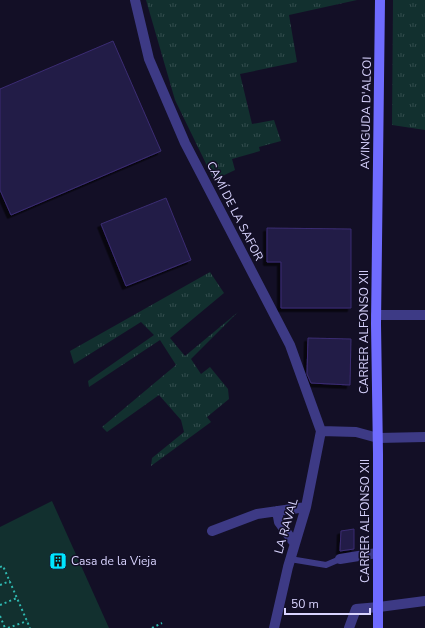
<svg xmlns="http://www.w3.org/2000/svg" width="425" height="628" viewBox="0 0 425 628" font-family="'Nunito Sans',sans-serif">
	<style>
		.grass { fill: url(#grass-tufts) }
		.green { fill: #12302f }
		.building { fill: #241b47; stroke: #3b2d73; filter: url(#shadow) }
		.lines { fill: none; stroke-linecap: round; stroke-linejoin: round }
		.path { stroke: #2fb8b0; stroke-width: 2; stroke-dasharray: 2 3; stroke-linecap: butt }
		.lane { stroke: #3d3a85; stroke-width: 6 }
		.street { stroke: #3d3a85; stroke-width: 10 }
		.secondary { stroke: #6f6bff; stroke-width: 10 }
		.labels { text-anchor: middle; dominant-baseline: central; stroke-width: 3; stroke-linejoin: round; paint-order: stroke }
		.street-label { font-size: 12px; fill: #d9d4ff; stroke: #130f26 }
		.poi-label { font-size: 12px; fill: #d9d4ff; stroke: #130f26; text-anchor: start }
	</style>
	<defs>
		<pattern id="grass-tufts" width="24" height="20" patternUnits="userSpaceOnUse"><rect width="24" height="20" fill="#12302f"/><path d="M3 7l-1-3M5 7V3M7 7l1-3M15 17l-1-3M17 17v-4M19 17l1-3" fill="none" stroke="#344d4e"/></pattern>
		<filter id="shadow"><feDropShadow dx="-3.5" dy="3.5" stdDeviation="0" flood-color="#0009"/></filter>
	</defs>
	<rect width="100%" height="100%" fill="#130f26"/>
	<!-- grass -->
	<path class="grass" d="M 146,0 L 357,0 L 289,15 L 297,62 L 240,74 L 252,124 L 274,120 L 281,141 L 259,147 L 260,151 L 232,159 L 235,170 L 214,180 L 175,100 Z
		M 393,0 L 425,0 L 425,130 L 392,125 Z
		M 210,272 L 224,293 L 170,338 L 185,356 L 238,312 L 191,359 L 201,374 L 210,367 L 228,389 L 229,399 L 207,417 L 211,422 L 151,466 L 152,458 L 184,432 L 181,420 L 159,395 L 107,432 L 102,427 L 176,365 L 160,340 L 89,387 L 88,381 L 154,335 L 141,322 L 74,364 L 70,351 Z"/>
	<!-- green -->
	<path class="green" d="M 52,501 L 109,628 L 0,628 L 0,527 Z"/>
	<!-- building -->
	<path class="building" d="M 113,41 L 161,151 L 11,215 L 0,190 L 0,89 Z
		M 166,198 L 191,260 L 126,286 L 101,224 Z
		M 267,228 L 351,229 L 351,308 L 281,308 L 281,262 L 267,262 Z
		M 308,338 L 351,339 L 350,385 L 311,383 L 307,374 Z
		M 354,529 L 354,549 L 340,551 L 341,531 Z"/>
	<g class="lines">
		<!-- path -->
		<path class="path" d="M 0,567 L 3,566 L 30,628
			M 0,585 L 10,581
			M 0,605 L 17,598
			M 0,616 L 5,628
			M 8,628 L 27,621
			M 152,628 L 162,623"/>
		<!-- lane -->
		<path class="lane" d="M 290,559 L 326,565 L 340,559"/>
		<!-- street -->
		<path class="street" d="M 135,0 L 149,59 L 185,143 L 290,345 L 321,431
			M 376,315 L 425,315
			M 321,431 L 356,432 L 378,438 L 425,437
			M 277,511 L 279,522 L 295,544
			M 212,531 L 257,514 L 306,507
			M 340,559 L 377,553
			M 274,628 L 288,567 L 306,507 L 321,431
			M 349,628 L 356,609 L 379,607 L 425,601"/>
		<!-- secondary -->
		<path class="secondary" d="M 378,628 L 378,454 L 376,324 L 380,0"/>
	</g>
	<!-- icons -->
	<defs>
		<symbol id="building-square" viewBox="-11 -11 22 22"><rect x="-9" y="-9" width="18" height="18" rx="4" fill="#00e5ff" stroke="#130f26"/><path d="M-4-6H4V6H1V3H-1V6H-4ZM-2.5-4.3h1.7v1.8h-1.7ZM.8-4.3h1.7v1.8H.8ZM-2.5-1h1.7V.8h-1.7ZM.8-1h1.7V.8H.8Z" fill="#111"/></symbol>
	</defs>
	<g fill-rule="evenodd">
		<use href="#building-square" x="48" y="551" width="20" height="20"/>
	</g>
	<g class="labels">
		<!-- street labels -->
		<g class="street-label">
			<text transform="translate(366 113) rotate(-89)">AVINGUDA D'ALCOI</text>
			<text transform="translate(235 211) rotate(63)">CAMÍ DE LA SAFOR</text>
			<text transform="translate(364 332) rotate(-90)">CARRER ALFONSO XII</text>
			<text transform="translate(365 521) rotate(-90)">CARRER ALFONSO XII</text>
			<text transform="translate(286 526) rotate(-74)">LA RAVAL</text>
		</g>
		<!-- poi labels -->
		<g class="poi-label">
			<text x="71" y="561">Casa de la Vieja</text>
		</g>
	</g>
	<!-- scale -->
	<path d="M285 608v6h85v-6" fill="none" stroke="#d9d4ff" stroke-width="2"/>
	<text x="291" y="608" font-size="12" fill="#d9d4ff" stroke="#130f26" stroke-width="3" paint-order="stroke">50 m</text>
</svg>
